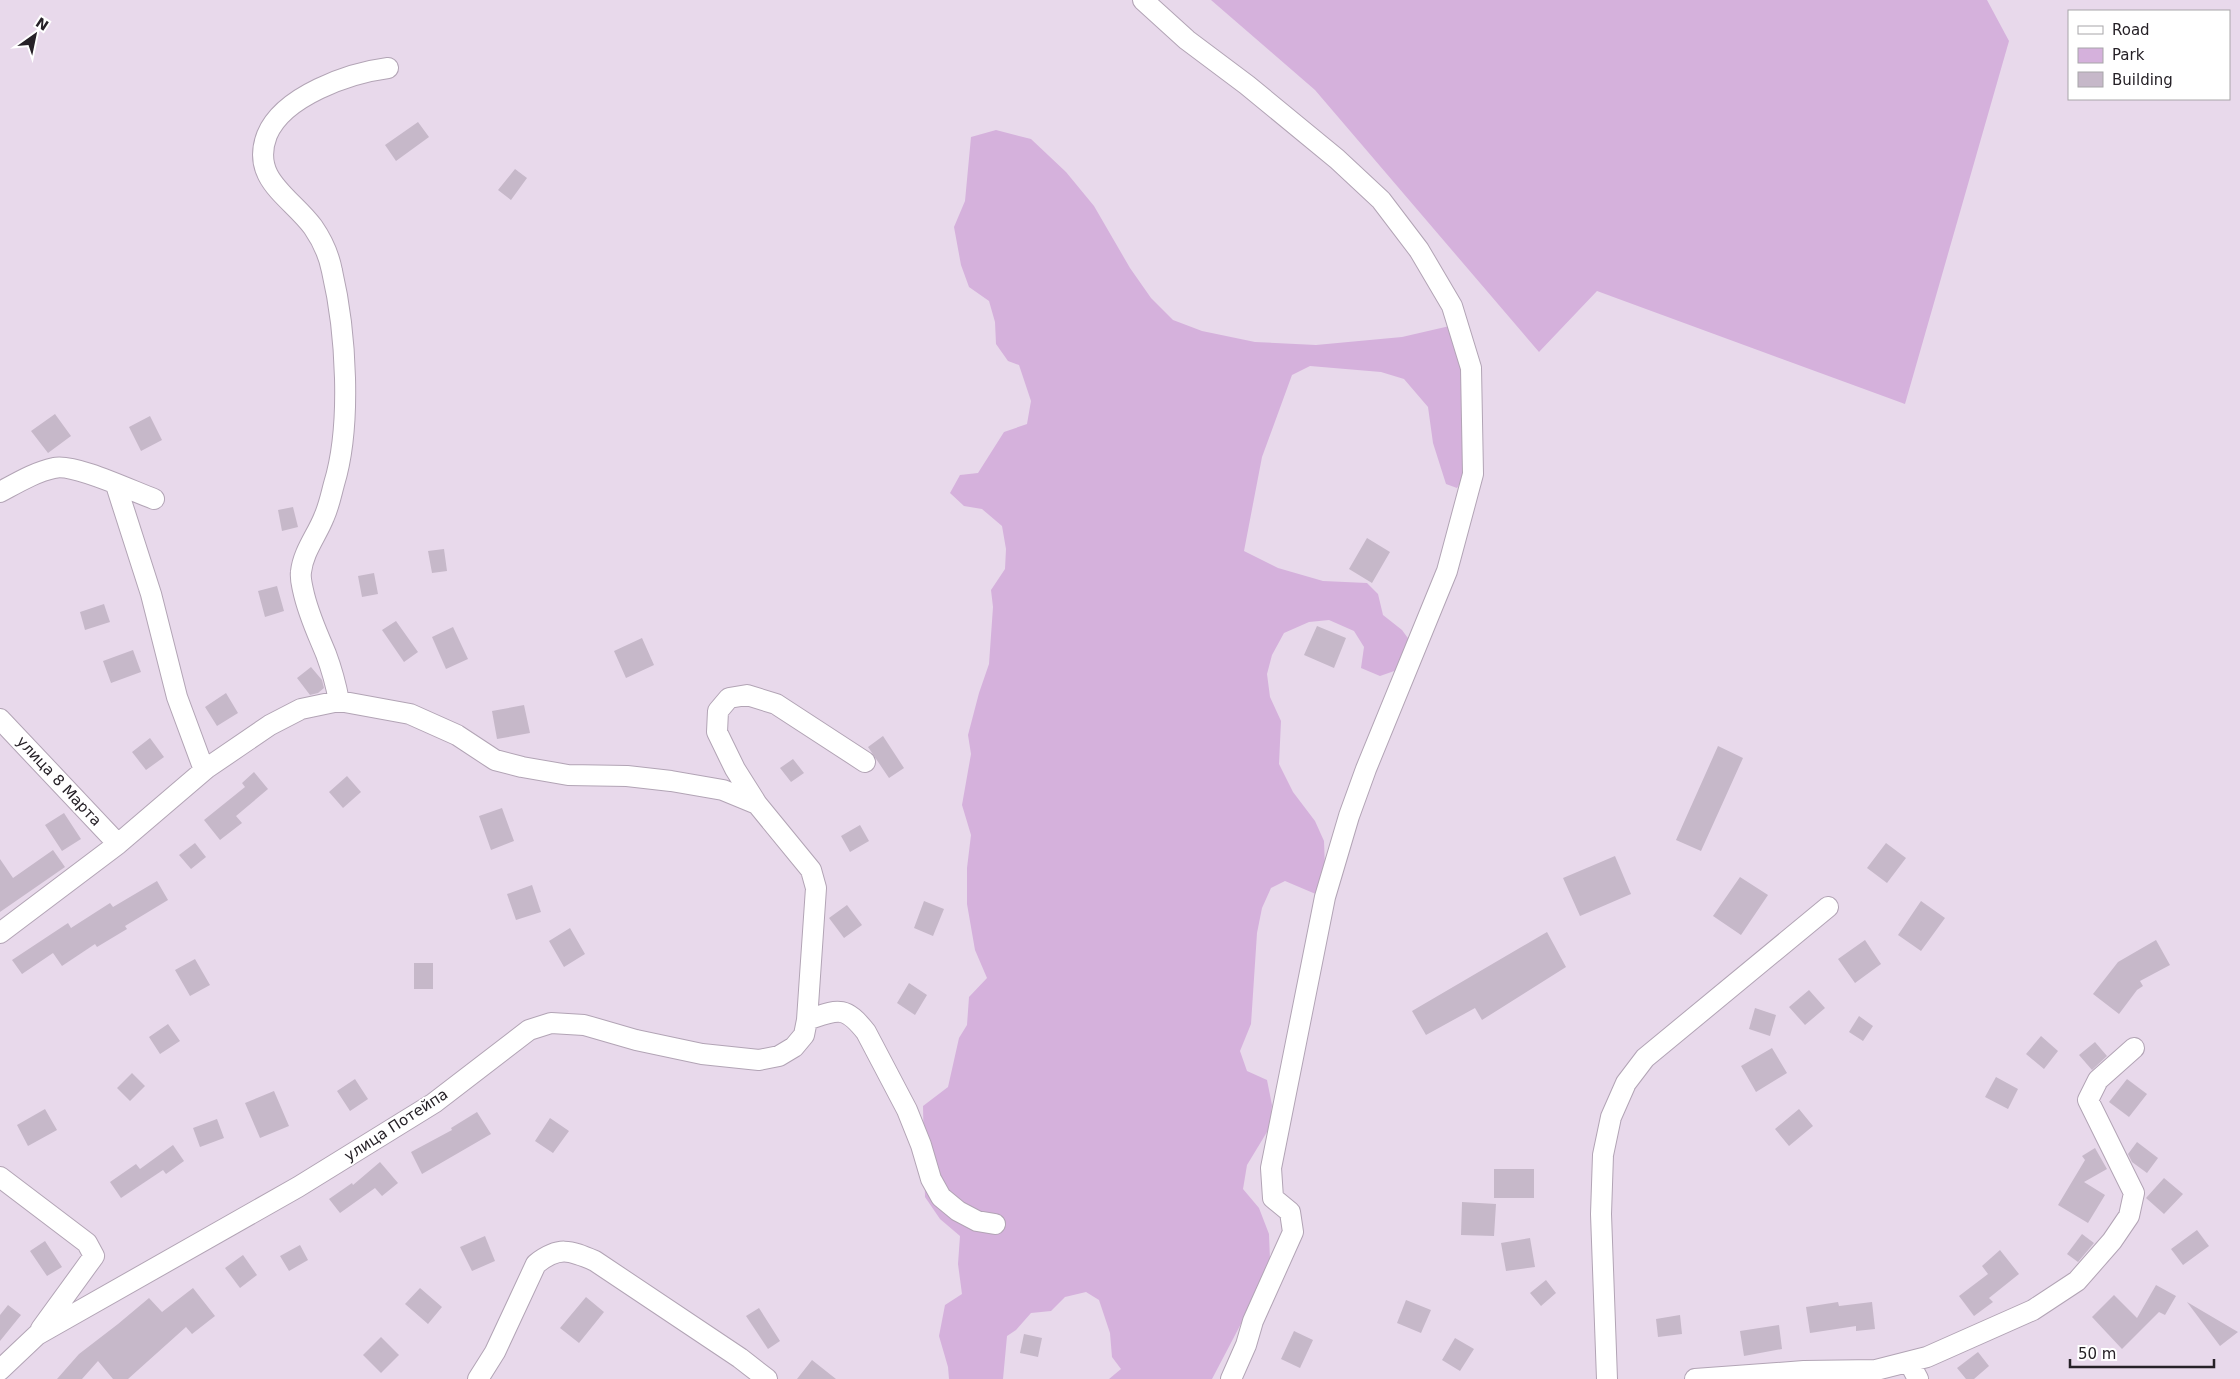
<svg xmlns="http://www.w3.org/2000/svg" width="2240" height="1379" viewBox="0 0 2240 1379" font-family="'DejaVu Sans',sans-serif">
	<style>
		.green { fill: #d5b1dc }
		.building { fill: #c6b8c9 }
		.lines { fill: none; stroke-linecap: round; stroke-linejoin: round }
		.street-casing { stroke: #b2a4b5; stroke-width: 22 }
		.street { stroke: #fff; stroke-width: 20 }
		.labels { text-anchor: middle; dominant-baseline: central; stroke-width: 4; stroke-linejoin: round; paint-order: stroke }
		.street-label { font-size: 15px; fill: #262127; stroke: #fff }
	</style>
	<rect width="100%" height="100%" fill="#e8d9eb"/>
	<!-- green -->
	<path class="green" d="M 1211,0 L 1987,0 L 2009,41 L 1905,404 L 1597,291 L 1539,352 L 1315,90 Z
		M 996,130 L 1031,139 L 1066,172 L 1094,206 L 1130,268 L 1151,298 L 1173,320 L 1202,331 L 1255,342 L 1316,345 L 1402,337 L 1454,325 L 1468,377 L 1464,477 L 1457,488 L 1446,484 L 1433,443 L 1428,407 L 1404,379 L 1381,372 L 1310,366 L 1292,375 L 1262,457 L 1244,551 L 1278,568 L 1323,581 L 1367,583 L 1378,594 L 1383,615 L 1402,630 L 1410,641 L 1400,669 L 1380,676 L 1361,668 L 1364,647 L 1354,631 L 1329,620 L 1309,622 L 1284,633 L 1272,655 L 1267,674 L 1270,697 L 1281,721 L 1279,764 L 1293,792 L 1315,821 L 1324,841 L 1325,868 L 1318,895 L 1285,881 L 1271,888 L 1262,908 L 1257,933 L 1251,1024 L 1240,1051 L 1247,1071 L 1267,1080 L 1272,1105 L 1270,1127 L 1247,1165 L 1243,1189 L 1259,1208 L 1269,1234 L 1270,1260 L 1255,1297 L 1212,1379 L 1109,1379 L 1121,1369 L 1112,1357 L 1110,1333 L 1099,1300 L 1086,1292 L 1065,1297 L 1051,1311 L 1031,1313 L 1016,1330 L 1007,1336 L 1003,1379 L 949,1379 L 948,1367 L 939,1336 L 945,1305 L 962,1294 L 958,1264 L 960,1236 L 940,1219 L 925,1197 L 923,1106 L 948,1087 L 959,1038 L 967,1025 L 969,997 L 987,978 L 975,950 L 967,904 L 967,868 L 971,835 L 962,805 L 971,754 L 968,735 L 979,693 L 989,664 L 993,607 L 991,590 L 1005,569 L 1006,549 L 1002,526 L 982,509 L 964,506 L 950,493 L 960,475 L 978,473 L 1004,432 L 1027,424 L 1031,401 L 1019,365 L 1008,361 L 996,344 L 995,322 L 989,301 L 969,287 L 961,265 L 954,227 L 965,201 L 971,137 Z"/>
	<!-- building -->
	<path class="building" d="M 418,122 L 429,137 L 396,161 L 385,145 Z
		M 515,169 L 527,178 L 511,200 L 498,190 Z
		M 55,414 L 71,436 L 48,453 L 31,431 Z
		M 150,416 L 162,440 L 141,451 L 129,427 Z
		M 293,507 L 298,527 L 282,531 L 278,510 Z
		M 1367,538 L 1390,552 L 1372,583 L 1349,569 Z
		M 444,549 L 447,571 L 432,573 L 428,551 Z
		M 374,573 L 378,594 L 362,597 L 358,576 Z
		M 277,586 L 284,611 L 265,617 L 258,591 Z
		M 104,604 L 110,622 L 85,630 L 80,612 Z
		M 396,621 L 418,652 L 404,662 L 382,630 Z
		M 1317,626 L 1346,638 L 1334,668 L 1304,655 Z
		M 453,627 L 468,659 L 446,669 L 432,637 Z
		M 642,638 L 654,665 L 626,678 L 614,651 Z
		M 133,650 L 141,672 L 111,683 L 103,661 Z
		M 311,667 L 322,680 L 324,688 L 318,693 L 310,695 L 297,678 Z
		M 226,693 L 238,713 L 217,726 L 205,707 Z
		M 524,705 L 530,733 L 497,739 L 492,711 Z
		M 883,736 L 904,768 L 889,778 L 868,747 Z
		M 150,738 L 164,757 L 146,770 L 132,752 Z
		M 1718,746 L 1743,758 L 1701,851 L 1676,840 Z
		M 793,759 L 804,773 L 791,782 L 780,768 Z
		M 254,772 L 268,789 L 236,816 L 242,823 L 220,840 L 204,820 L 245,787 L 242,783 Z
		M 347,776 L 361,792 L 343,808 L 329,792 Z
		M 502,808 L 514,841 L 491,850 L 479,816 Z
		M 64,813 L 81,839 L 62,851 L 45,825 Z
		M 860,825 L 869,841 L 850,852 L 841,836 Z
		M 195,843 L 206,857 L 191,869 L 179,855 Z
		M 1886,843 L 1906,858 L 1887,883 L 1867,868 Z
		M 53,850 L 65,867 L 0,912 L 0,859 L 13,878 Z
		M 1615,856 L 1631,894 L 1580,916 L 1563,878 Z
		M 1740,877 L 1768,895 L 1741,935 L 1713,916 Z
		M 157,881 L 168,900 L 125,926 L 127,929 L 97,947 L 95,944 L 62,966 L 53,953 L 22,974 L 12,960 L 68,923 L 71,928 L 110,903 L 113,907 Z
		M 532,885 L 541,912 L 516,920 L 507,894 Z
		M 924,901 L 944,909 L 933,936 L 914,928 Z
		M 1921,901 L 1945,918 L 1921,951 L 1898,935 Z
		M 847,905 L 862,925 L 844,938 L 829,918 Z
		M 570,928 L 585,954 L 564,967 L 549,941 Z
		M 1547,932 L 1566,967 L 1482,1020 L 1475,1008 L 1426,1035 L 1412,1011 Z
		M 1865,940 L 1881,964 L 1855,983 L 1838,959 Z
		M 2156,940 L 2170,965 L 2140,981 L 2143,986 L 2137,990 L 2119,1014 L 2093,994 L 2118,962 Z
		M 195,959 L 210,985 L 190,996 L 175,970 Z
		M 414,963 L 433,963 L 433,989 L 414,989 Z
		M 909,983 L 927,995 L 915,1015 L 897,1003 Z
		M 1809,990 L 1825,1008 L 1805,1025 L 1789,1007 Z
		M 1755,1008 L 1776,1015 L 1770,1036 L 1749,1029 Z
		M 1859,1016 L 1873,1026 L 1863,1041 L 1849,1032 Z
		M 168,1024 L 180,1041 L 160,1054 L 149,1037 Z
		M 2041,1036 L 2058,1051 L 2044,1069 L 2026,1054 Z
		M 2095,1042 L 2107,1056 L 2092,1070 L 2079,1055 Z
		M 1772,1048 L 1787,1073 L 1756,1092 L 1741,1066 Z
		M 132,1073 L 145,1086 L 130,1101 L 117,1088 Z
		M 1996,1077 L 2018,1089 L 2008,1109 L 1985,1097 Z
		M 355,1079 L 368,1099 L 350,1111 L 337,1091 Z
		M 2127,1079 L 2147,1094 L 2129,1117 L 2109,1102 Z
		M 274,1091 L 289,1126 L 260,1138 L 245,1103 Z
		M 45,1109 L 57,1130 L 28,1146 L 17,1125 Z
		M 1799,1109 L 1813,1126 L 1789,1146 L 1775,1129 Z
		M 477,1112 L 491,1134 L 422,1174 L 411,1152 L 452,1130 L 451,1128 Z
		M 550,1118 L 569,1131 L 553,1153 L 535,1141 Z
		M 217,1119 L 224,1138 L 200,1147 L 193,1128 Z
		M 2137,1142 L 2158,1158 L 2147,1173 L 2132,1162 L 2128,1154 Z
		M 173,1145 L 184,1161 L 166,1174 L 163,1170 L 121,1198 L 110,1182 L 136,1164 L 140,1169 Z
		M 2095,1148 L 2107,1169 L 2084,1182 L 2105,1195 L 2088,1223 L 2058,1205 L 2085,1160 L 2082,1156 Z
		M 380,1162 L 398,1183 L 382,1196 L 375,1188 L 340,1213 L 329,1199 L 352,1183 L 353,1185 Z
		M 1494,1169 L 1534,1169 L 1534,1198 L 1494,1198 Z
		M 2164,1178 L 2183,1194 L 2164,1214 L 2146,1198 Z
		M 1462,1202 L 1496,1204 L 1494,1236 L 1461,1235 Z
		M 2197,1230 L 2209,1246 L 2183,1265 L 2171,1249 Z
		M 2082,1234 L 2094,1243 L 2078,1262 L 2067,1254 Z
		M 485,1236 L 495,1261 L 472,1271 L 460,1247 Z
		M 1530,1238 L 1535,1267 L 1506,1271 L 1501,1243 Z
		M 45,1241 L 62,1267 L 47,1276 L 30,1251 Z
		M 300,1245 L 308,1260 L 289,1271 L 280,1256 Z
		M 2000,1250 L 2019,1274 L 1989,1298 L 1993,1302 L 1974,1316 L 1959,1296 L 1988,1274 L 1982,1266 Z
		M 243,1255 L 257,1275 L 240,1288 L 225,1268 Z
		M 1546,1280 L 1556,1293 L 1541,1306 L 1530,1293 Z
		M 2156,1285 L 2176,1296 L 2165,1315 L 2159,1312 L 2122,1349 L 2092,1317 L 2114,1295 L 2137,1318 Z
		M 193,1288 L 215,1316 L 192,1334 L 186,1327 L 128,1379 L 113,1379 L 98,1361 L 82,1379 L 57,1379 L 79,1354 L 118,1324 L 149,1298 L 162,1312 Z
		M 420,1288 L 442,1307 L 428,1324 L 405,1304 Z
		M 586,1297 L 604,1312 L 579,1343 L 560,1328 Z
		M 1406,1300 L 1431,1310 L 1421,1333 L 1397,1323 Z
		M 1838,1302 L 1839,1306 L 1872,1302 L 1875,1329 L 1856,1331 L 1856,1326 L 1810,1333 L 1806,1307 Z
		M 2187,1302 L 2238,1332 L 2220,1346 Z
		M 8,1305 L 21,1315 L 0,1341 L 0,1315 Z
		M 759,1308 L 780,1341 L 768,1349 L 746,1316 Z
		M 1680,1315 L 1682,1334 L 1658,1337 L 1656,1319 Z
		M 1779,1325 L 1782,1349 L 1744,1356 L 1740,1331 Z
		M 1294,1331 L 1313,1340 L 1300,1368 L 1281,1359 Z
		M 1024,1334 L 1042,1338 L 1038,1357 L 1020,1353 Z
		M 381,1337 L 399,1355 L 381,1373 L 363,1355 Z
		M 1455,1338 L 1474,1349 L 1460,1371 L 1442,1360 Z
		M 1978,1352 L 1989,1366 L 1974,1379 L 1966,1379 L 1957,1368 Z
		M 812,1360 L 836,1379 L 797,1379 Z"/>
	<g class="lines">
		<defs>
			<path id="street" d="M 1143,0 L 1187,40 L 1247,85 L 1337,159 L 1381,200 L 1419,250 L 1452,306 L 1471,368 L 1473,474 L 1447,571 L 1366,769 L 1349,816 L 1325,897 L 1271,1168 L 1273,1198 L 1290,1212 L 1293,1232 L 1253,1321 L 1246,1345 L 1231,1379
				M 116,485 L 151,594 L 177,697 L 204,770
				M 0,492 C 17,483 35,472 54,468 C 74,463 132,491 154,499
				M 339,701 C 336,685 332,670 326,654 C 317,632 308,614 303,590 C 302,585 300,578 301,572 C 303,552 317,535 324,517 C 329,506 331,495 334,484 C 352,425 346,331 332,271 C 329,255 322,240 313,227 C 291,197 250,179 267,135 C 283,96 349,73 388,68
				M 0,719 L 118,844
				M 0,933 L 118,844 L 207,768 L 270,725 L 301,709 L 339,701 L 410,714 L 457,735 L 495,760 L 522,767 L 568,775 L 627,776 L 671,781 L 723,790 L 757,804
				M 807,1020 C 837,1010 844,1004 866,1032 L 907,1110 L 921,1145 L 931,1179 L 941,1197 L 958,1211 L 977,1221 L 995,1224
				M 0,1177 L 87,1243 L 94,1256 L 41,1329
				M 1909,1362 L 1918,1379
				M 0,1370 L 37,1335 L 298,1187 L 434,1103 L 529,1030 L 551,1023 L 584,1025 L 636,1040 L 702,1054 L 759,1060 L 779,1056 L 794,1047 L 804,1035 L 807,1020 L 816,888 L 811,870 L 757,804 L 735,769 L 717,732 L 718,711 L 729,698 L 747,695 L 776,704 L 865,762
				M 478,1379 L 495,1352 L 536,1264 C 559,1246 569,1250 595,1261 L 740,1358 L 767,1379
				M 1607,1379 L 1601,1214 L 1603,1155 L 1611,1117 L 1626,1083 L 1645,1058 L 1828,907
				M 1695,1379 L 1804,1371 L 1876,1370 L 1927,1357 L 2033,1310 L 2077,1281 L 2112,1241 L 2129,1216 L 2134,1193 L 2088,1100 L 2098,1080 L 2134,1048"/>
		</defs>
		<!-- street casing -->
		<use href="#street" class="street-casing"/>
		<!-- street -->
		<use href="#street" class="street"/>
	</g>
	<g class="labels">
		<!-- street labels -->
		<g class="street-label">
			<text transform="translate(59 781) rotate(47)">улица 8 Марта</text>
			<text transform="translate(396 1125) rotate(-33)">улица Потейпа</text>
		</g>
	</g>
	<!-- legend -->
	<rect x="2068" y="10" width="162" height="90" fill="#ffffff" stroke="#a8a6a9"/>
	<rect x="2078" y="26" width="25" height="8" fill="#ffffff" stroke="#a8a6a9"/>
	<text x="2112" y="35" font-size="15" fill="#262127">Road</text>
	<rect x="2078" y="48" width="25" height="15" fill="#d5b1dc" stroke="#a8a6a9"/>
	<text x="2112" y="60" font-size="15" fill="#262127">Park</text>
	<rect x="2078" y="72" width="25" height="15" fill="#c6b8c9" stroke="#a8a6a9"/>
	<text x="2112" y="85" font-size="15" fill="#262127">Building</text>
	<!-- north arrow -->
	<g transform="translate(35 35) rotate(33)" stroke="#ffffff" stroke-width="4" paint-order="stroke">
	<path d="M0-4L9 19L0 12L-9 19Z" fill="#262127"/>
	<text y="-8" font-size="14" font-weight="bold" text-anchor="middle" fill="#262127">N</text>
	</g>
	<!-- scale -->
	<path d="M2070 1359v8h144v-8" fill="none" stroke="#262127" stroke-width="2.5"/>
	<text x="2078" y="1359" font-size="15" fill="#262127" stroke="#ffffff" stroke-width="4" paint-order="stroke">50 m</text>
</svg>
